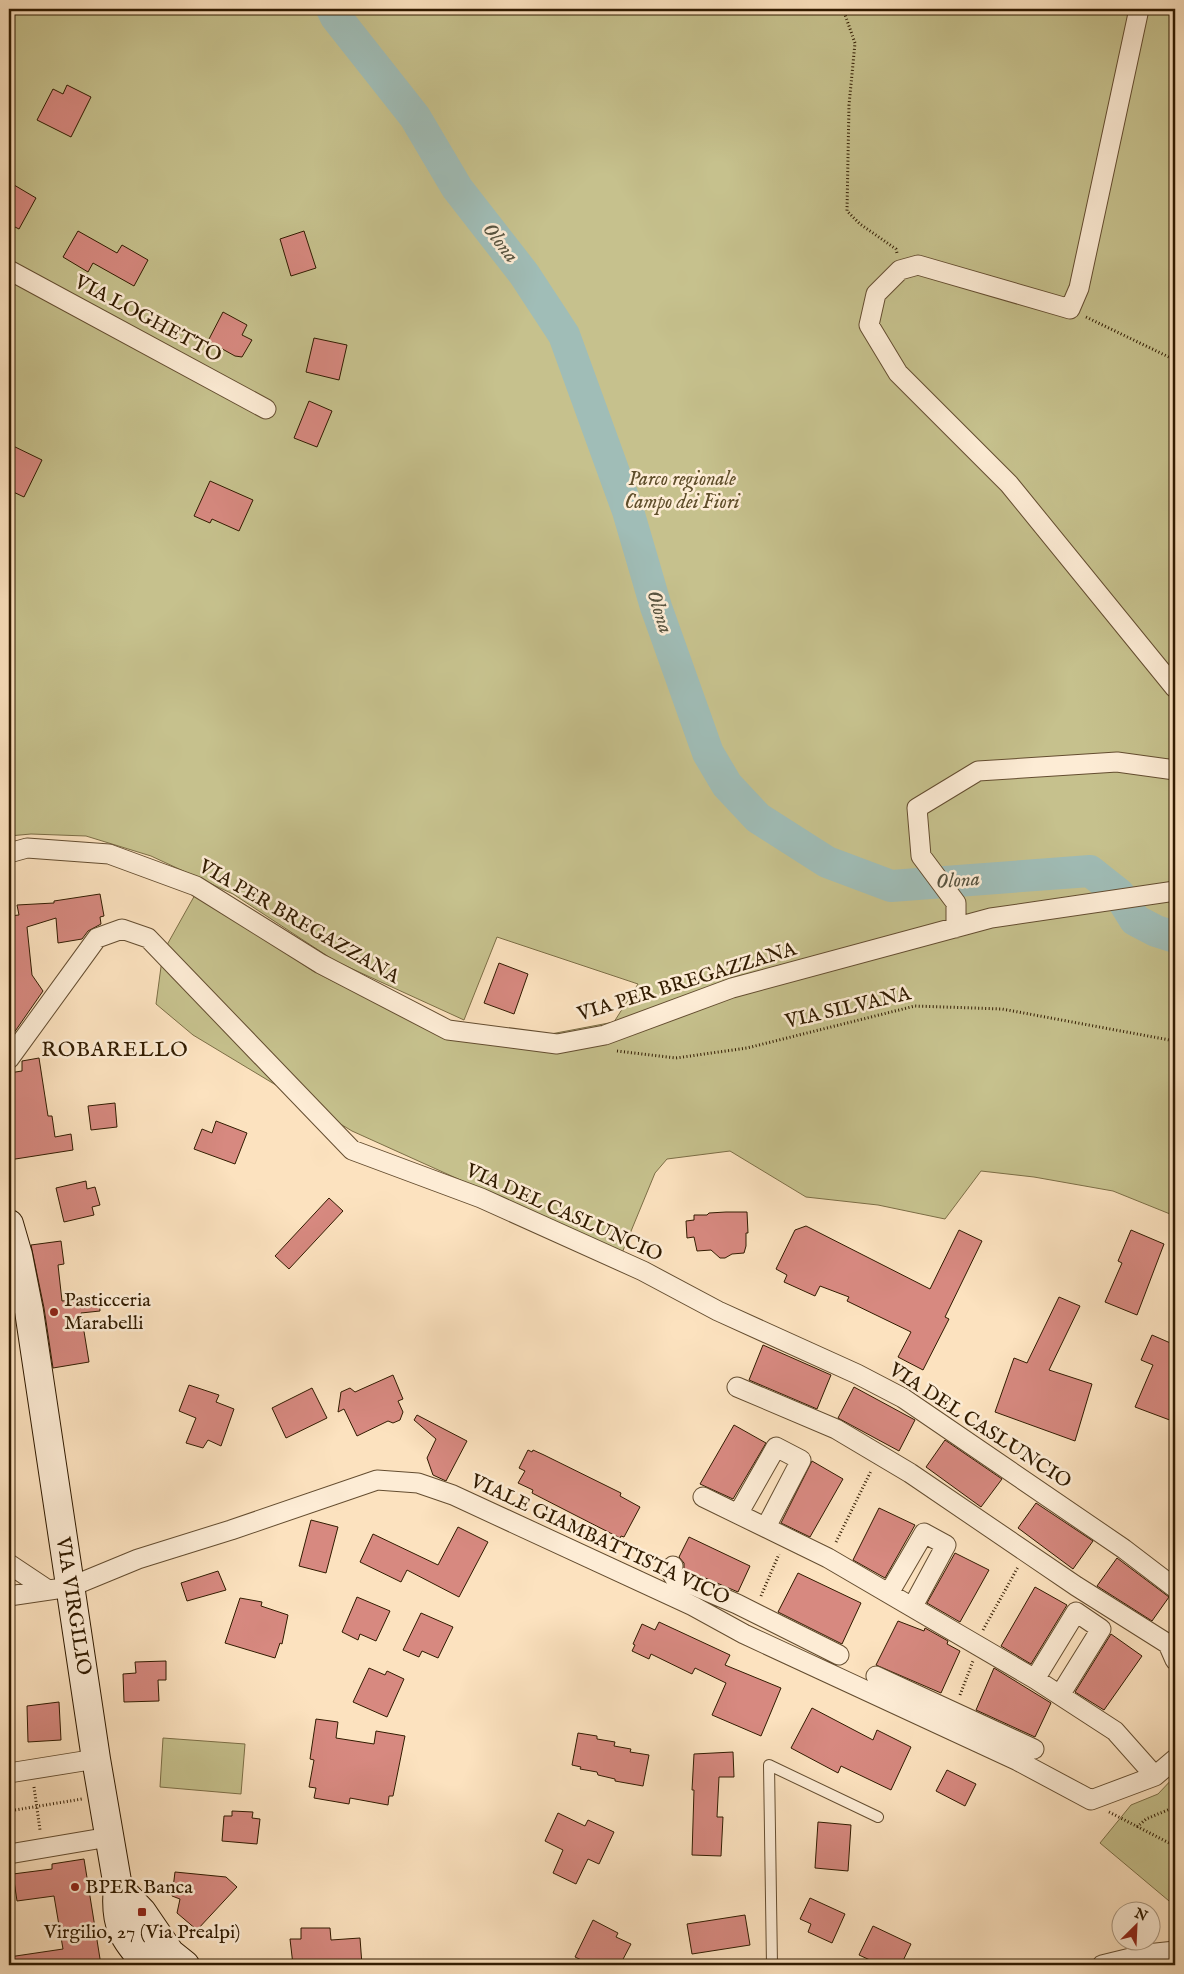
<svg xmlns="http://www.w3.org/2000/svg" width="1184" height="1974" viewBox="0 0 1184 1974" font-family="'IM FELL English',serif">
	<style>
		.green { fill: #c6c18d; stroke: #7c6e46 }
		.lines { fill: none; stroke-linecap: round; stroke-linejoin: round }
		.river { stroke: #a0bdb7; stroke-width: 32 }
		.building { fill: #d78980; stroke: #311b00 }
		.lane-casing { stroke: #644d30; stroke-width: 12 }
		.street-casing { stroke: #644d30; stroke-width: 21 }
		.secondary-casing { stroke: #311b00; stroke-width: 30 }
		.path { stroke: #311b00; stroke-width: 3; stroke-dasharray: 1 2.5; stroke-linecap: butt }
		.lane { stroke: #fdecd5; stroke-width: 10 }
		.street { stroke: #fdecd5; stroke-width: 19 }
		.secondary { stroke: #fdecd5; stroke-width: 28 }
		.poi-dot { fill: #8f2418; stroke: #fdecd5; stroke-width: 2 }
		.labels { text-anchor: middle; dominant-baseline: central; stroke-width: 5; stroke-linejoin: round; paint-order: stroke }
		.street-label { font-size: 20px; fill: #311b00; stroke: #fdecd5 }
		.park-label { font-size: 20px; font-style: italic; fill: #5e4d2a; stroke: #fdecd5 }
		.poi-label { font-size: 20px; fill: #311b00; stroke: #fdecd5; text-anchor: start }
		.water-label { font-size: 21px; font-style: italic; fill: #585440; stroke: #fdecd5 }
		.neighbourhood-label { font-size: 21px; letter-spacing: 1px; fill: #311b00; stroke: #fdecd5 }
	</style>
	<rect width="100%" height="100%" fill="#fce2bf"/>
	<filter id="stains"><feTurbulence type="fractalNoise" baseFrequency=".004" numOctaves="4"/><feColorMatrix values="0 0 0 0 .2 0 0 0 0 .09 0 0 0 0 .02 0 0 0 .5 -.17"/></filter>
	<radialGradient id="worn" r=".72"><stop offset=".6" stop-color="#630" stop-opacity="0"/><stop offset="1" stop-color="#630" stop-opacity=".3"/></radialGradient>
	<!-- green -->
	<path class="green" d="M 9,9 L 1175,9 L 1175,1216 L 1113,1191 L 1034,1177 L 981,1171 L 945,1219 L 878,1205 L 806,1197 L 730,1151 L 667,1159 L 655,1173 L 622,1253 L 352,1131 L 193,1035 L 156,1004 L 163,952 L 196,893 L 313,971 L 448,1039 L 535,1037 L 614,1022 L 638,984 L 497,937 L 464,1020 L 335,961 L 233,894 L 151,856 L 86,836 L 31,834 L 9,836 Z
		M 163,1738 L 245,1744 L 241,1794 L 160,1787 Z
		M 1175,1776 L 1175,1906 L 1100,1843 L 1131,1805 L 1158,1794 Z"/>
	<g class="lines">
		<!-- river -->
		<path class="river" d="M 332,9 L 336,17 L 415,117 L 457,188 L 524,274 L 564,335 L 628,511 L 656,607 L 708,753 L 727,785 L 758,818 L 827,862 L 891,886 L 1090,871 L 1119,894 L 1135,920 L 1156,931 L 1175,937"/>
	</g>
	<!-- building -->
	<path class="building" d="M 67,85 L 91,97 L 71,137 L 37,120 L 53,89 L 63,94 Z
		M 9,182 L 36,198 L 19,229 L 9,224 Z
		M 78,231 L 117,253 L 122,245 L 148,260 L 134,286 L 93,263 L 88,272 L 63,257 Z
		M 304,231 L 316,268 L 291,276 L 280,239 Z
		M 223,312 L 247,325 L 242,335 L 252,340 L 242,357 L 235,356 L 208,341 Z
		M 314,338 L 347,345 L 339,380 L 306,372 Z
		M 309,401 L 332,411 L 317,447 L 294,438 Z
		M 9,444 L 42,460 L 24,497 L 9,490 Z
		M 210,481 L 253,500 L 239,531 L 212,519 L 210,523 L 194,516 Z
		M 100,894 L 104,916 L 100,917 L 101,924 L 88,931 L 82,939 L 58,943 L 56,918 L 27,927 L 32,975 L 43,991 L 9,1040 L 9,916 L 19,915 L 17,905 L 54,903 L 54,901 Z
		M 499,963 L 528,974 L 514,1014 L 484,1003 Z
		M 39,1058 L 48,1116 L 52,1116 L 55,1137 L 71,1134 L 73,1150 L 9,1160 L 9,1073 L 22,1071 L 22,1061 Z
		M 115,1103 L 117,1127 L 91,1130 L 88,1106 Z
		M 216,1121 L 247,1133 L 235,1164 L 194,1149 L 202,1129 L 212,1133 Z
		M 86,1181 L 87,1189 L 95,1187 L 100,1205 L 92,1207 L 94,1215 L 64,1222 L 56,1188 Z
		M 329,1198 L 343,1211 L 289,1269 L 275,1256 Z
		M 726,1212 L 747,1212 L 748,1233 L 746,1233 L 746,1246 L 744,1253 L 732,1254 L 725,1258 L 720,1258 L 711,1250 L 697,1251 L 694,1237 L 687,1238 L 686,1221 L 694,1220 L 694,1215 L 707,1215 L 709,1213 Z
		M 806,1226 L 930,1289 L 959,1230 L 982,1241 L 945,1317 L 949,1319 L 923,1370 L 898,1357 L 911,1332 L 847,1301 L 849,1297 L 820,1286 L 815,1296 L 784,1282 L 787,1275 L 776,1269 L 795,1230 Z
		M 1131,1230 L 1164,1244 L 1137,1315 L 1105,1302 L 1122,1263 L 1118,1261 Z
		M 61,1241 L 64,1264 L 58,1265 L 62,1301 L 99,1297 L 100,1311 L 81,1313 L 89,1362 L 53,1368 L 44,1308 L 31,1245 Z
		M 1059,1297 L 1080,1306 L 1049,1370 L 1092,1384 L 1075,1441 L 995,1412 L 1014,1358 L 1027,1363 Z
		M 1152,1335 L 1175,1345 L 1175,1422 L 1135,1407 L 1153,1365 L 1141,1360 Z
		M 763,1345 L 831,1375 L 817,1409 L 749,1380 Z
		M 393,1375 L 403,1399 L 398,1401 L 403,1412 L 400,1420 L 393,1423 L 388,1421 L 357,1436 L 344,1409 L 338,1412 L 341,1392 L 350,1388 L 355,1392 Z
		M 189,1385 L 219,1395 L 216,1402 L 234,1409 L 221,1446 L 208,1440 L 203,1448 L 186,1443 L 196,1418 L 179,1411 Z
		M 854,1387 L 915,1420 L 899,1451 L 838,1418 Z
		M 312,1388 L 327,1418 L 286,1438 L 272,1408 Z
		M 417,1415 L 467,1441 L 446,1481 L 433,1475 L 427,1458 L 436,1439 L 414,1420 Z
		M 734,1425 L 766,1443 L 733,1499 L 700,1484 Z
		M 945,1440 L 1002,1479 L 981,1507 L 926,1467 Z
		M 528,1450 L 532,1452 L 533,1450 L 544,1455 L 621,1493 L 620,1496 L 640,1507 L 624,1537 L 621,1536 L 620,1538 L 571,1513 L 532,1493 L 533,1490 L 518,1483 L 525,1471 L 519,1468 Z
		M 812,1461 L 843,1479 L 810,1537 L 781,1523 Z
		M 1036,1503 L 1093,1541 L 1073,1569 L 1018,1528 Z
		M 879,1508 L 915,1525 L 885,1578 L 853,1560 Z
		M 311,1520 L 338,1527 L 326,1573 L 299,1566 Z
		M 458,1527 L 488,1542 L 459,1597 L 407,1570 L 401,1582 L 360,1562 L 373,1534 L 438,1565 Z
		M 689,1537 L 750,1566 L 738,1592 L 684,1569 L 684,1563 L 679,1557 Z
		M 955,1553 L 989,1570 L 960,1622 L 927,1603 Z
		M 1117,1558 L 1169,1597 L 1152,1621 L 1097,1586 Z
		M 218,1571 L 226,1590 L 187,1601 L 181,1583 Z
		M 798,1573 L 861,1603 L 842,1644 L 778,1612 Z
		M 1035,1587 L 1067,1605 L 1031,1664 L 1001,1646 Z
		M 357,1597 L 390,1611 L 376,1641 L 360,1634 L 358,1640 L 342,1632 Z
		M 240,1598 L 262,1602 L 261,1606 L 288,1615 L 282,1644 L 280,1643 L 275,1658 L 225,1643 Z
		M 421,1613 L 453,1627 L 438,1658 L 422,1651 L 419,1657 L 403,1650 Z
		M 898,1621 L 924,1631 L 925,1628 L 948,1641 L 947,1644 L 960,1651 L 941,1693 L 876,1665 Z
		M 659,1622 L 730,1655 L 725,1665 L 781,1688 L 761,1736 L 712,1715 L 726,1683 L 695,1668 L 692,1674 L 651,1654 L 649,1659 L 632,1651 L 635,1645 L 633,1644 L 642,1624 L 655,1630 Z
		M 1111,1634 L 1142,1656 L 1104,1710 L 1075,1692 Z
		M 166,1661 L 166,1680 L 158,1680 L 159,1701 L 124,1702 L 123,1674 L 136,1673 L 135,1662 Z
		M 369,1668 L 385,1675 L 387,1671 L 404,1679 L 387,1717 L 353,1702 Z
		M 994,1668 L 1051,1703 L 1035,1737 L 976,1710 Z
		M 59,1702 L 61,1740 L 28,1742 L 27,1706 Z
		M 812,1708 L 873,1740 L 877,1730 L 911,1747 L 891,1790 L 841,1766 L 838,1773 L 791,1748 Z
		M 316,1719 L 338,1722 L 336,1738 L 374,1744 L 376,1731 L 405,1736 L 393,1796 L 389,1796 L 388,1805 L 350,1798 L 349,1804 L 314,1798 L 316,1788 L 309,1787 L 314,1760 L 310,1759 Z
		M 578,1733 L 597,1736 L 597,1739 L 615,1742 L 614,1746 L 631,1749 L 630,1752 L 649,1755 L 643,1786 L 615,1781 L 615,1779 L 598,1775 L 597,1772 L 580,1769 L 581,1767 L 572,1765 Z
		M 733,1752 L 734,1777 L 719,1777 L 717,1817 L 723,1817 L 721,1856 L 692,1855 L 694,1790 L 692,1790 L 694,1754 Z
		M 947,1770 L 976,1784 L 965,1806 L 936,1791 Z
		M 232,1811 L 253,1812 L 252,1818 L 260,1819 L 257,1844 L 222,1841 L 224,1816 L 232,1816 Z
		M 558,1813 L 585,1826 L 588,1820 L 614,1832 L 599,1864 L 588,1859 L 576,1884 L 553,1873 L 563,1850 L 545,1841 Z
		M 818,1822 L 851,1825 L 848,1871 L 815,1868 Z
		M 84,1859 L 101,1965 L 10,1965 L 9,1957 L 63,1949 L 54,1896 L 17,1901 L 13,1874 L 52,1869 L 52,1864 Z
		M 175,1872 L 226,1877 L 237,1887 L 197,1930 L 177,1913 L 180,1899 L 172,1896 Z
		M 810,1898 L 845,1914 L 832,1943 L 808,1932 L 811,1924 L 800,1919 Z
		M 745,1915 L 750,1945 L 692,1954 L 687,1924 Z
		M 593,1920 L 618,1933 L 616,1937 L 631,1944 L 620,1965 L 592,1965 L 575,1957 Z
		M 873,1926 L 911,1944 L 901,1965 L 881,1965 L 859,1955 Z
		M 301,1928 L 330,1928 L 331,1940 L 360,1938 L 362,1965 L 293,1965 L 290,1939 L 301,1939 Z"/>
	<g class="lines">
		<defs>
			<path id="lane" d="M 772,1965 L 769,1765 L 878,1817"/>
			<path id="street" d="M 1139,9 L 1079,288 L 1070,309 L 918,265 L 900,270 L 876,294 L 869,325 L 898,373 L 1009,484 L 1175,688
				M 9,270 L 266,409
				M 9,853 L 27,848 L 109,854 L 196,886 L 321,964 L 448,1030 L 557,1044 L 605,1035 L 732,988 L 991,918 L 1175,891
				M 956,928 L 956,903 L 921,856 L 917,808 L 978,771 L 1117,762 L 1175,770
				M 9,1059 L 97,938 L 122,929 L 148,938 L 352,1150 L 481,1198 L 643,1271 L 718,1311 L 857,1374 L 903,1398 L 1124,1549 L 1175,1588
				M 737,1387 L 836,1429 L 910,1473 L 1076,1586 L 1168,1644 L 1175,1660
				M 703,1497 L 828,1558 L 1035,1679 L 1115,1731 L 1155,1776
				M 738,1514 L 776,1447 L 801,1460 L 766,1527
				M 9,1564 L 48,1590
				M 673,1566 L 671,1572 L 674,1577 L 737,1604 L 839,1655
				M 889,1593 L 924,1533 L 946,1545 L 913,1606
				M 9,1596 L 70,1587 L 138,1559 L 231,1530 L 377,1480 L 418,1483 L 453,1495 L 693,1606 L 744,1634 L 1018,1761 L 1091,1800 L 1155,1776 L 1175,1759
				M 876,1676 L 1034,1749
				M 1035,1679 L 1076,1612 L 1101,1629 L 1060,1695
				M 9,1773 L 96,1759
				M 9,1854 L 109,1837
				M 1102,1965 L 1147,1954 L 1175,1951"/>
			<path id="secondary" d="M 9,1224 L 18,1255 L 29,1311 L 96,1759 L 118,1887 L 142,1912 L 170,1953 L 185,1965
				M 118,1887 C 114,1924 123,1939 148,1965"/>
		</defs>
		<!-- lane casing -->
		<use href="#lane" class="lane-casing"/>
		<!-- street casing -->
		<use href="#street" class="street-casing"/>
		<!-- secondary casing -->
		<use href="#secondary" class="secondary-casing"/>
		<!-- path -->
		<path class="path" d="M 843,9 L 855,43 L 849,105 L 847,211 L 860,224 L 896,249 L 897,253
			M 1086,317 L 1175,360
			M 617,1051 L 676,1058 L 747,1048 L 915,1006 L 1002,1009 L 1175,1041
			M 836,1542 L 871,1471
			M 761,1596 L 779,1554
			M 983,1630 L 1018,1567
			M 960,1695 L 973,1661
			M 34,1787 L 40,1830
			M 15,1810 L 82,1799
			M 1109,1812 L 1175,1846
			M 1137,1827 L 1146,1819 L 1175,1807
			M 1174,1902 L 1175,1902"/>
		<!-- lane -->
		<use href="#lane" class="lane"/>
		<!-- street -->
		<use href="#street" class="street"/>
		<!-- secondary -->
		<use href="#secondary" class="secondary"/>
	</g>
	<!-- markers -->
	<g class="poi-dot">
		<circle cx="54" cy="1312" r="5"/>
		<circle cx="75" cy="1887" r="5"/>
		<rect x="137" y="1907" width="10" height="10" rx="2.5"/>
	</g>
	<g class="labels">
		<!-- street labels -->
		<g class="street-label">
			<text transform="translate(148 319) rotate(28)">VIA LOGHETTO</text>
			<text transform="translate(299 922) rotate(30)">VIA PER BREGAZZANA</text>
			<text transform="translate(687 982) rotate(-17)">VIA PER BREGAZZANA</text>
			<text transform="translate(848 1008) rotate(-13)">VIA SILVANA</text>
			<text transform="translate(564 1213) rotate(24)">VIA DEL CASLUNCIO</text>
			<text transform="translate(980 1426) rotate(33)">VIA DEL CASLUNCIO</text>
			<text transform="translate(600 1540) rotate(25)">VIALE GIAMBATTISTA VICO</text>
			<text transform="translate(73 1606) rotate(81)">VIA VIRGILIO</text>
		</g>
		<!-- park labels -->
		<g class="park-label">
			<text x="682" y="479">Parco regionale<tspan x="682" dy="23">Campo dei Fiori</tspan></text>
		</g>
		<!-- poi labels -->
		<g class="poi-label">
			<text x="64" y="1300">Pasticceria<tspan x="64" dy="23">Marabelli</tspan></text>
			<text x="85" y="1887">BPER Banca</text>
			<text x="142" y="1932" text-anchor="middle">Virgilio, 27 (Via Prealpi)</text>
		</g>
		<!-- water labels -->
		<g class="water-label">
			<text transform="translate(500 243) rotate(52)">Olona</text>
			<text transform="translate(659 612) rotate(72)">Olona</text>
			<text transform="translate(958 881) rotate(-4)">Olona</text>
		</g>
		<!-- neighbourhood labels -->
		<g class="neighbourhood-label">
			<text x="115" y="1050">ROBARELLO</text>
		</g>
	</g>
	<!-- margin -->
	<rect width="1184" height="1974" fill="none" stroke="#fce2bf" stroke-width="30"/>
	<rect x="10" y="10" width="1164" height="1954" fill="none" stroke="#311b00" stroke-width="2.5"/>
	<rect x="15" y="15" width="1154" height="1944" fill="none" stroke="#311b00"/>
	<!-- north arrow -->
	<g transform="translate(1136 1926) rotate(24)"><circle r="24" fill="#fdecd5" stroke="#ab9880"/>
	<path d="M0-4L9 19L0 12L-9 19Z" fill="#8f2418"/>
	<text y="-8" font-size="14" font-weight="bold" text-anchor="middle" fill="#311b00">N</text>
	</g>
	<rect width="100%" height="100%" filter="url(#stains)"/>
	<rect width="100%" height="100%" fill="url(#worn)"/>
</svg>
